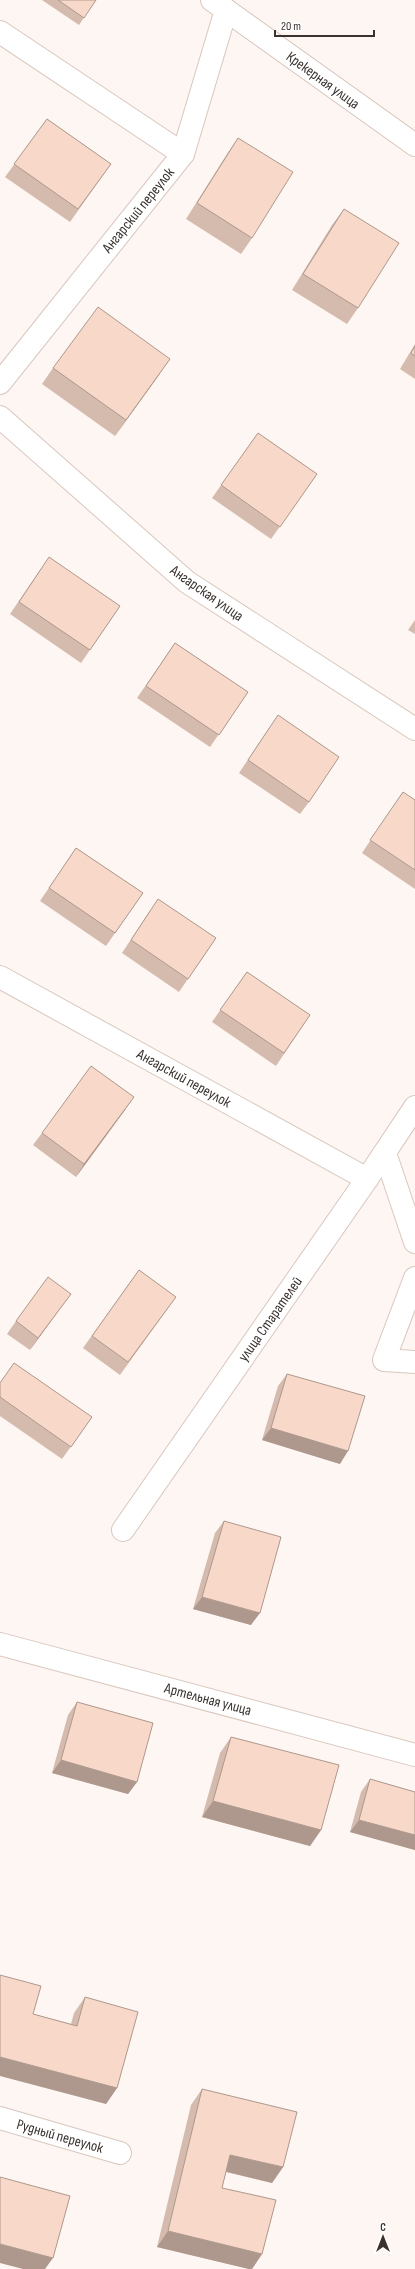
<svg xmlns="http://www.w3.org/2000/svg" width="415" height="2269" viewBox="0 0 415 2269" font-family="'Sofia Sans Condensed',sans-serif">
<rect width="100%" height="100%" fill="#fdf6f2"/>
<g fill="none" stroke-linecap="round" stroke-linejoin="round">
<g stroke="#d8c7be" stroke-width="24">
<g id="minor">
<path d="M212 0 415 145"/>
<path d="M0 32 183 154"/>
<path d="M0 383 183 154 226 10"/>
<path d="M0 417 187 582 415 729"/>
<path d="M0 977 367 1179"/>
<path d="M385 1153 415 1242"/>
<path d="M415 1278 384 1360 415 1362"/>
<path d="M123 1530 367 1179 415 1107"/>
<path d="M0 1644 415 1755"/>
<path d="M0 2118 120 2153"/>
</g>
</g>
<use href="#minor" stroke="#fff" stroke-width="22"/>
</g>
<g fill="#d5bbad">
<path d="M42 0H96L79 25Z"/>
<path d="M47 119 111 164 70 222 5 177Z"/>
<path d="M238 138 252 238 241 254 186 219 227 154Z"/>
<path d="M344 209 358 308 347 324 292 290 332 225Z"/>
<path d="M415 344V379L400 369Z"/>
<path d="M53 368 159 375 115 436 42 384Z"/>
<path d="M258 433 317 474 271 539 212 498Z"/>
<path d="M40 570 120 606 81 663 10 614Z"/>
<path d="M415 620V634L408 630Z"/>
<path d="M175 643 248 692 210 747 137 698Z"/>
<path d="M269 728 309 802 300 814 239 773Z"/>
<path d="M403 792 415 800V889L362 853Z"/>
<path d="M76 848 143 893 106 946 40 901Z"/>
<path d="M149 912 216 938 179 992 122 953Z"/>
<path d="M247 972 310 1015 276 1066 212 1022Z"/>
<path d="M125 1110 76 1177 33 1145 42 1133Z"/>
<path d="M139 1270 176 1297 120 1375 83 1348Z"/>
<path d="M71 1294 30 1350 7 1334 16 1321Z"/>
<path d="M287 1374 340 1464 262 1440 278 1386Z"/>
<path d="M0 1383 92 1417 62 1459 0 1416Z"/>
<path d="M224 1521 251 1625 193 1609 215 1533Z"/>
<path d="M77 1702 137 1782 128 1794 52 1773 68 1715Z"/>
<path d="M231 1737 321 1830 310 1846 202 1817 220 1753Z"/>
<path d="M370 1779 415 1792V1850L350 1832 361 1792Z"/>
<path d="M85 1997 117 2088 106 2104 33 2014 71 2024 74 2013Z"/>
<path d="M202 2089 283 2167 272 2183 226 2172 222 2188 262 2254 252 2269H249L157 2247 191 2105Z"/>
</g>
<g fill="#ae988d">
<path d="M170 359 159 375 115 436 126 420Z"/>
<path d="M134 1097 125 1110 76 1177 84 1164Z"/>
<path d="M71 1294 62 1306 30 1350 38 1338Z"/>
<path d="M271 1428 348 1451 340 1464 262 1440Z"/>
<path d="M202 1597 260 1613 251 1625 193 1609Z"/>
<path d="M61 1760 137 1782 128 1794 52 1773Z"/>
<path d="M213 1801 321 1830 310 1846 202 1817Z"/>
<path d="M359 1820 415 1835V1850L350 1832Z"/>
<path d="M0 2057 117 2088 106 2104 0 2076Z"/>
<path d="M230 2155 283 2167 272 2183 219 2170Z"/>
<path d="M168 2231 262 2254 252 2269H249L157 2247Z"/>
<path d="M0 2244 53 2258 45 2269H23L0 2263Z"/>
</g>
<g fill="#f8d9c9" stroke="#ae988d">
<path d="M58 0H96L84 18Z"/>
<path d="M47 119 111 164 78 209 14 164Z"/>
<path d="M238 138 293 172 252 238 197 203Z"/>
<path d="M344 209 399 243 358 308 303 274Z"/>
<path d="M98 307 170 359 126 420 53 368Z"/>
<path d="M415 346V356L411 353Z"/>
<path d="M258 433 317 474 280 527 221 485Z"/>
<path d="M49 557 120 606 90 650 19 602Z"/>
<path d="M175 643 248 692 219 735 146 686Z"/>
<path d="M278 715 339 757 309 802 248 760Z"/>
<path d="M403 792 415 800V870L370 840Z"/>
<path d="M76 848 143 893 115 933 49 888Z"/>
<path d="M158 899 216 938 188 979 131 940Z"/>
<path d="M247 972 310 1015 284 1053 220 1010Z"/>
<path d="M91 1066 134 1097 84 1164 42 1133Z"/>
<path d="M139 1270 176 1297 128 1362 92 1336Z"/>
<path d="M48 1277 71 1294 38 1338 16 1321Z"/>
<path d="M14 1363 92 1417 71 1447 0 1397V1383Z"/>
<path d="M287 1374 365 1396 348 1451 271 1428Z"/>
<path d="M224 1521 281 1537 260 1613 202 1597Z"/>
<path d="M77 1702 153 1723 137 1782 61 1760Z"/>
<path d="M231 1737 339 1765 321 1830 213 1801Z"/>
<path d="M370 1779 415 1792V1835L359 1820Z"/>
<path d="M0 1975 41 1986 33 2014 77 2026 85 1997 138 2012 117 2088 0 2057Z"/>
<path d="M202 2089 297 2112 283 2167 230 2155 222 2188 276 2200 262 2254 168 2231Z"/>
<path d="M0 2177 70 2196 53 2258 0 2244Z"/>
</g>
<g text-anchor="middle" stroke-width="4" stroke-linejoin="round" paint-order="stroke">
<g font-size="15" fill="#39322f" stroke="#fff">
<text transform="translate(323 80) rotate(36)" y="5">Крекерная улица</text>
<text transform="translate(138 210) rotate(-51)" y="5">Ангарский переулок</text>
<text transform="translate(207 593) rotate(35)" y="5">Ангарская улица</text>
<text transform="translate(184 1078) rotate(29)" y="5">Ангарский переулок</text>
<text transform="translate(270 1319) rotate(-55)" y="5">улица Старателей</text>
<text transform="translate(208 1699) rotate(15)" y="5">Артельная улица</text>
<text transform="translate(60 2136) rotate(16)" y="5">Рудный переулок</text>
</g>
</g>
<g transform="translate(383 2237)" stroke="#ffffff" stroke-width="3" paint-order="stroke">
<path d="M0-3L7 15L0 10L-7 15Z" fill="#39322f"/>
<text y="-6" font-size="11" font-weight="bold" text-anchor="middle" fill="#39322f">С</text>
</g>
<path d="M275 30v6h99v-6" fill="none" stroke="#39322f" stroke-width="2"/>
<text x="281" y="30" font-size="12" fill="#39322f" stroke="#ffffff" stroke-width="3" paint-order="stroke">20 m</text>
</svg>
